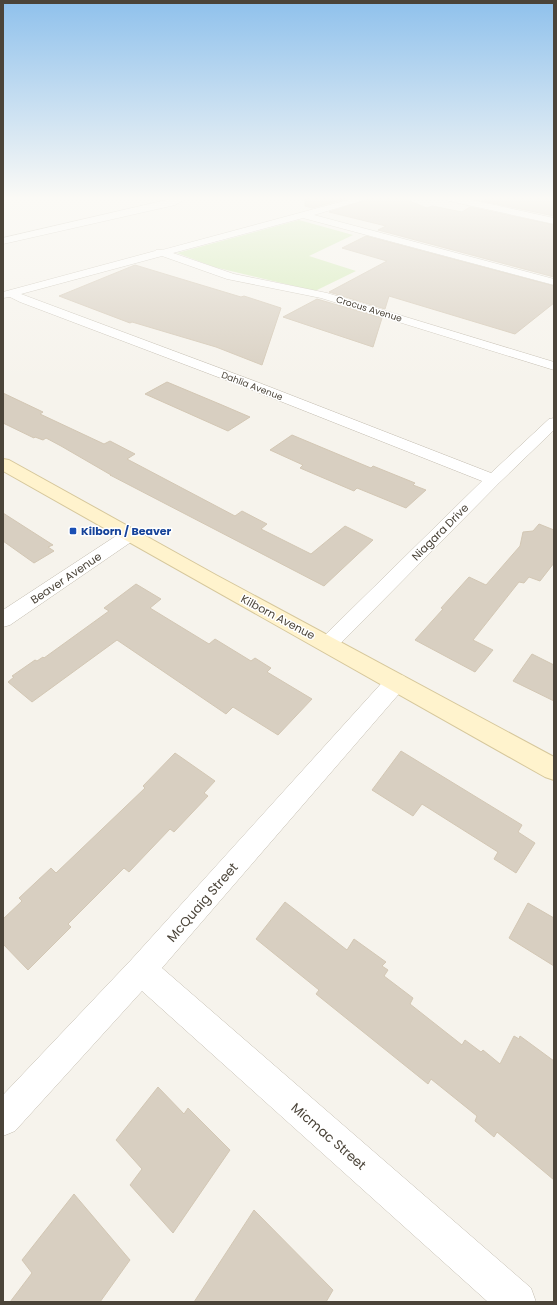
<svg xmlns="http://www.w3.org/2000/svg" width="557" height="1305" viewBox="0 0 557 1305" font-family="Poppins,sans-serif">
<rect width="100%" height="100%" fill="#f6f3ec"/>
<path fill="#d2eab5" d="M299 220 353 235 309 256 356 271 315 291 214 267 177 253Z"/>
<g fill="#d8cfc1" stroke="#d3c7b4">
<path d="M305 198H348L312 208 305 206Z"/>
<path d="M372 198H401L427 208 432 206 462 212 470 207 554 225V277L378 230 386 226 329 212Z"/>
<path d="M487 198H554V216L482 201Z"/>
<path d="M366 236 554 286V303L515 334 389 296 385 309 329 292 387 261 342 248Z"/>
<path d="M135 265 241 297 244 296 281 308 262 365 216 347 132 322 130 323 59 296Z"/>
<path d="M317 299 382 318 373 347 283 317Z"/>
<path d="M167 382 222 405 250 417 228 431 145 394Z"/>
<path d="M3 393 43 412 40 414 104 444 110 441 135 454 127 459 235 516 242 511 267 524 261 529 311 554 345 526 373 540 324 586 110 475H111L61 446 46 438 43 440 35 437 34 438 3 423Z"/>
<path d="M292 435 371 468 373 466 415 483 413 485 426 490 406 508 357 488 354 491 300 468 303 465 270 450Z"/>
<path d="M3 513 53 545 48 547 54 551 34 563 3 541Z"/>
<path d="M539 524 554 530V563L540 581 529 577 524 583 519 582 473 640 493 650 475 672 415 640 443 609 441 608 469 577 486 585 520 546 523 532 533 531Z"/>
<path d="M136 584 161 599 150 608 209 644 215 639 251 661 255 658 271 668 267 672 312 699 278 735 233 707 226 714 117 640 32 702 8 682 14 677 12 676 35 660 37 661 43 657 44 658 109 611 104 608Z"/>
<path d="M532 654 554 665V701L513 681Z"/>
<path d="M401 751 522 825 518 832 535 843 516 873 494 859 498 852 422 804 413 816 372 790Z"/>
<path d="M175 753 215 781 204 793 208 796 174 832 170 829 129 872 124 868 68 924 71 927 28 970 3 944V919L22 901 19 898 51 868 56 873 145 788 143 786Z"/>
<path d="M285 902 347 950 354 939 386 962 382 966 388 970 384 976 413 998 410 1004 462 1045 465 1040 481 1052 483 1050 500 1064 514 1036 519 1039 520 1036 554 1061V1180L497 1132 494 1137 475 1121 477 1116 431 1079 428 1084 316 994 319 990 256 939Z"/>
<path d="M528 903 554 918V966L509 938Z"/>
<path d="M158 1087 184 1114 188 1108 230 1150 173 1233 130 1185 142 1169 116 1140Z"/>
<path d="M74 1194 130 1260 100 1302H10L32 1273 22 1260Z"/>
<path d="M254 1210 333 1290 326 1302H194Z"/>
</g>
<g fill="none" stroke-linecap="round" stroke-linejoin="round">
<g stroke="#c2bbae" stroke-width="1">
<g id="street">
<path d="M175 198H187L175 205 3 244V238Z"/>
<path d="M355 198H371L314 215 554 279V285L303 218 173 253 234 274 327 293 554 362V370L321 298 227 279 162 256 21 294 257 382 491 473 549 419 554 418V430L499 483 335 649 328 652 321 649 318 644 321 639 482 481 247 388 20 302 10 297 3 298V292L155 251 156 250H162Z"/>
<path d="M445 198H463L554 218V224L449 201Z"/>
<path d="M128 530 134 532 137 536 134 540 10 625 3 627V610L122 532Z"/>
<path d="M396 674 404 676 407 682 404 688 162 968 531 1288 536 1302H488L142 991 15 1131 3 1136V1095L131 960 388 676Z"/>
</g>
</g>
<g stroke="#d6c79b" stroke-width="2">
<path id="secondary" d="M3 459 9 460 216 575 554 757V780L545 777 3 471Z"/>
</g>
<use href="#street" fill="#fff" fill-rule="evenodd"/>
<use href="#secondary" fill="#fff3cd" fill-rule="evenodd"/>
</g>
<linearGradient id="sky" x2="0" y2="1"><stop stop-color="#8fc1ec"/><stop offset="0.52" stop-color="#fbfaf6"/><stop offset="1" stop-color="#fbfaf6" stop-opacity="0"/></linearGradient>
<rect width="557" height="381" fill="url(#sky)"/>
<rect fill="#1a4fb4" stroke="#fff" stroke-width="1.5" x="69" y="527" width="8" height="8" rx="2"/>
<g text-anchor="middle" stroke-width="3" stroke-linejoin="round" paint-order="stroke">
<g font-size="9" fill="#4b4439" stroke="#fff">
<text transform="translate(369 309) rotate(17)" y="3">Crocus Avenue</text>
<text transform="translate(252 386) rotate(21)" y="3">Dahlia Avenue</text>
</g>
<g font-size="11" font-weight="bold" fill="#164399" stroke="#fff" text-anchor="start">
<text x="81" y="535">Kilborn / Beaver</text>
</g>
<g font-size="11" fill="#4b4439" stroke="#fff">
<text transform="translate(440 532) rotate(-45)" y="4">Niagara Drive</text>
<text transform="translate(66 578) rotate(-34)" y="4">Beaver Avenue</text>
<text transform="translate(278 617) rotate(28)" y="4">Kilborn Avenue</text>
</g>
<g font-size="13" fill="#4b4439" stroke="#fff">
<text transform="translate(202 902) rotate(-49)" y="5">McQuaig Street</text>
<text transform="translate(329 1136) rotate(41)" y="5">Micmac Street</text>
</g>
</g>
<rect width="557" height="1305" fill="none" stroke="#4b4439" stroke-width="8"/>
</svg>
